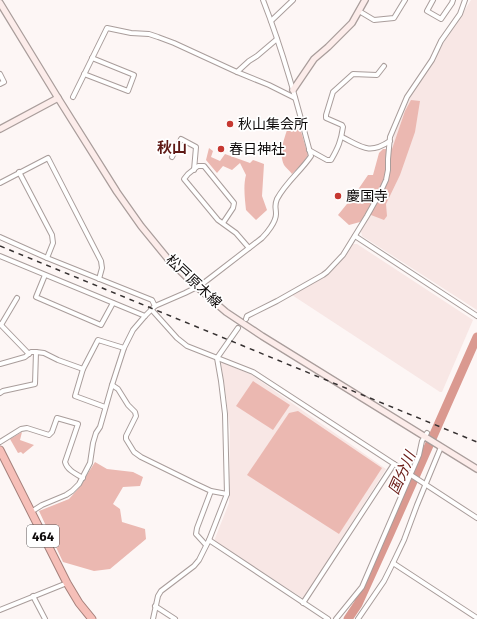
<svg xmlns="http://www.w3.org/2000/svg" width="477" height="619" viewBox="0 0 477 619" font-family="'Fira Sans','Noto Sans JP',sans-serif">
<rect width="100%" height="100%" fill="#fdf6f5"/>
<g fill="#f8e7e5">
<path d="M471 0H477V310L362 236 361 231 371 214 392 152 394 134 396 126 412 94 434 61 444 42 453 29Z"/>
<path d="M353 244H357L473 320 442 392H440L292 295 334 268 344 257Z"/>
<path d="M221 362 252 375 386 469 304 599 214 541 229 503 230 430 226 396Z"/>
</g>
<g fill="#ebb8b1">
<path d="M411 100 420 101 415 132 400 175 386 204 387 216 384 220 371 215H366L360 222 349 225 338 215 355 194 368 175H373L379 153 383 149H392L405 111Z"/>
<path d="M289 124 300 128 308 155 302 164 292 174C290 171 286 168 284 165 278 152 285 137 289 124Z"/>
<path d="M209 148 213 151 211 157 220 161 225 154 250 163 253 160 264 164 262 196 267 210 256 220 246 210C245 199 243 186 246 175L240 163 232 170 223 166 217 173 206 160Z"/>
<path d="M253 381 290 405 273 430 236 406Z"/>
<path d="M298 411 382 468 339 534 247 475 289 413Z"/>
<path d="M22 432 20 440 34 445 23 454 21 452 18 453 10 439Z"/>
<path d="M95 462 107 469 133 472 143 477 140 486 123 487 113 504 120 509 122 522 145 529 146 539 110 569 94 571 63 562 39 511 69 499 78 489Z"/>
</g>
<g fill="none" stroke-linecap="round" stroke-linejoin="round">
<path stroke="#da9990" stroke-width="9" d="M348 619 358 604 388 538 477 337"/>
<g stroke="#a99d9b" stroke-width="6">
<g id="street">
<path d="M433 0 427 11 441 19 452 3 453 0"/>
<path d="M359 11 374 20 394 18 405 0"/>
<path d="M271 21 293 0"/>
<path d="M237 72 249 61 257 56 277 39"/>
<path d="M0 74 4 82 0 84"/>
<path d="M84 74 128 91 134 75 92 58"/>
<path d="M73 97 107 28 131 33 149 34 158 37 174 43 237 72 269 85 295 98"/>
<path d="M342 137C362 147 369 155 390 141"/>
<path d="M309 150 327 160H331C338 148 341 141 343 127L342 125 326 118V115L333 92 353 74 377 75 384 66"/>
<path d="M172 157 181 139 196 147 194 170"/>
<path d="M19 172 52 235 53 243 47 258"/>
<path d="M0 183 48 158 101 261 102 268 99 279"/>
<path d="M223 223 233 208 234 203 204 166H198L188 174 184 179 218 220 236 233 249 248"/>
<path d="M355 236 477 316"/>
<path d="M0 237 47 258 152 300 155 306"/>
<path d="M0 256 145 316"/>
<path d="M45 275 36 297 101 325 113 303"/>
<path d="M151 309 177 338 187 346 253 372 477 518"/>
<path d="M246 319 247 316 277 301 323 275 327 272 343 255 367 216 381 191 386 180 388 170V159L390 137 407 97 432 60 441 41 460 14 465 0"/>
<path d="M0 324 29 354"/>
<path d="M1 325 17 298"/>
<path d="M0 364 25 357 31 352H36L44 353 58 360 83 369 98 340 124 348"/>
<path d="M83 369 75 396 105 407"/>
<path d="M112 385 118 389 128 405 135 412 136 416 126 436V439L134 452 141 457 196 484 211 491 227 494"/>
<path d="M0 393 3 391 35 384 36 352"/>
<path d="M0 442 21 429 27 428 49 435 52 432 57 418 78 424 65 462C67 470 76 474 83 478"/>
<path d="M31 512 42 505 66 495 72 491 79 484 90 463 93 443 96 433 100 427 112 385 124 348 133 330 145 316 155 306 185 293 201 285 262 238C267 233 276 222 276 214 276 207 274 206 277 199 286 182 301 171 311 156 297 103 283 51 263 0"/>
<path d="M209 540 227 494 225 414 221 381 217 358 238 328"/>
<path d="M206 545 196 534 197 528 211 491"/>
<path d="M393 563 477 618"/>
<path d="M33 596 45 619"/>
<path d="M303 603 394 464"/>
<path d="M155 606 175 619"/>
<path d="M0 610 67 583"/>
<path d="M153 619 158 596 161 591 194 566 199 560 209 540 328 619"/>
<path d="M336 619 362 587 419 455 422 441 427 433"/>
<path d="M358 619 384 581 393 563 404 540 417 505 441 447"/>
</g>
</g>
<g stroke="#a99d9b" stroke-width="8">
<g id="secondary">
<path d="M0 3 58 98 117 192 141 226 168 259 197 287 226 312 262 336 477 469"/>
<path d="M293 90 314 59 328 47 352 23 365 0"/>
<path d="M0 129 58 98"/>
</g>
</g>
<g stroke="#a5807b" stroke-width="9">
<path id="highway" d="M0 450 67 583 79 603 92 619"/>
</g>
<use href="#street" stroke="#fff" stroke-width="4"/>
<use href="#secondary" stroke="#fcecea" stroke-width="5.5"/>
<use href="#highway" stroke="#f6bfb8" stroke-width="7"/>
<path stroke="#363131" stroke-width="1.5" stroke-dasharray="5 5" stroke-linecap="butt" d="M0 246 477 442"/>
</g>
<g fill="#c63831" stroke="#fff" stroke-width="1.5">
<circle cx="230" cy="124" r="4"/>
<circle cx="221" cy="149" r="4"/>
<circle cx="338" cy="196" r="4"/>
</g>
<g text-anchor="middle" stroke-width="3.5" stroke-linejoin="round" paint-order="stroke">
<rect fill="#fff" stroke="#565454" stroke-width="1" x="27" y="525" width="32" height="22" rx="3"/>
<g font-size="13" font-weight="bold" fill="#0e0a0a">
<text x="43" y="541">464</text>
</g>
<g font-size="14" fill="#0e0a0a" stroke="#fff" text-anchor="start">
<text x="238" y="129">秋山集会所</text>
<text x="229" y="154">春日神社</text>
<text x="346" y="201">慶国寺</text>
</g>
<g font-size="14" fill="#0e0a0a" stroke="#fff">
<text transform="translate(194 281) rotate(43)" y="5">松戸原木線</text>
</g>
<g font-size="15" font-weight="bold" fill="#5e1915" stroke="#fff">
<text x="172" y="153">秋山</text>
</g>
<g font-size="15" font-style="italic" fill="#6d201b" stroke="#fff">
<text transform="translate(402 473) rotate(-66)" y="5">国分川</text>
</g>
</g>
</svg>
